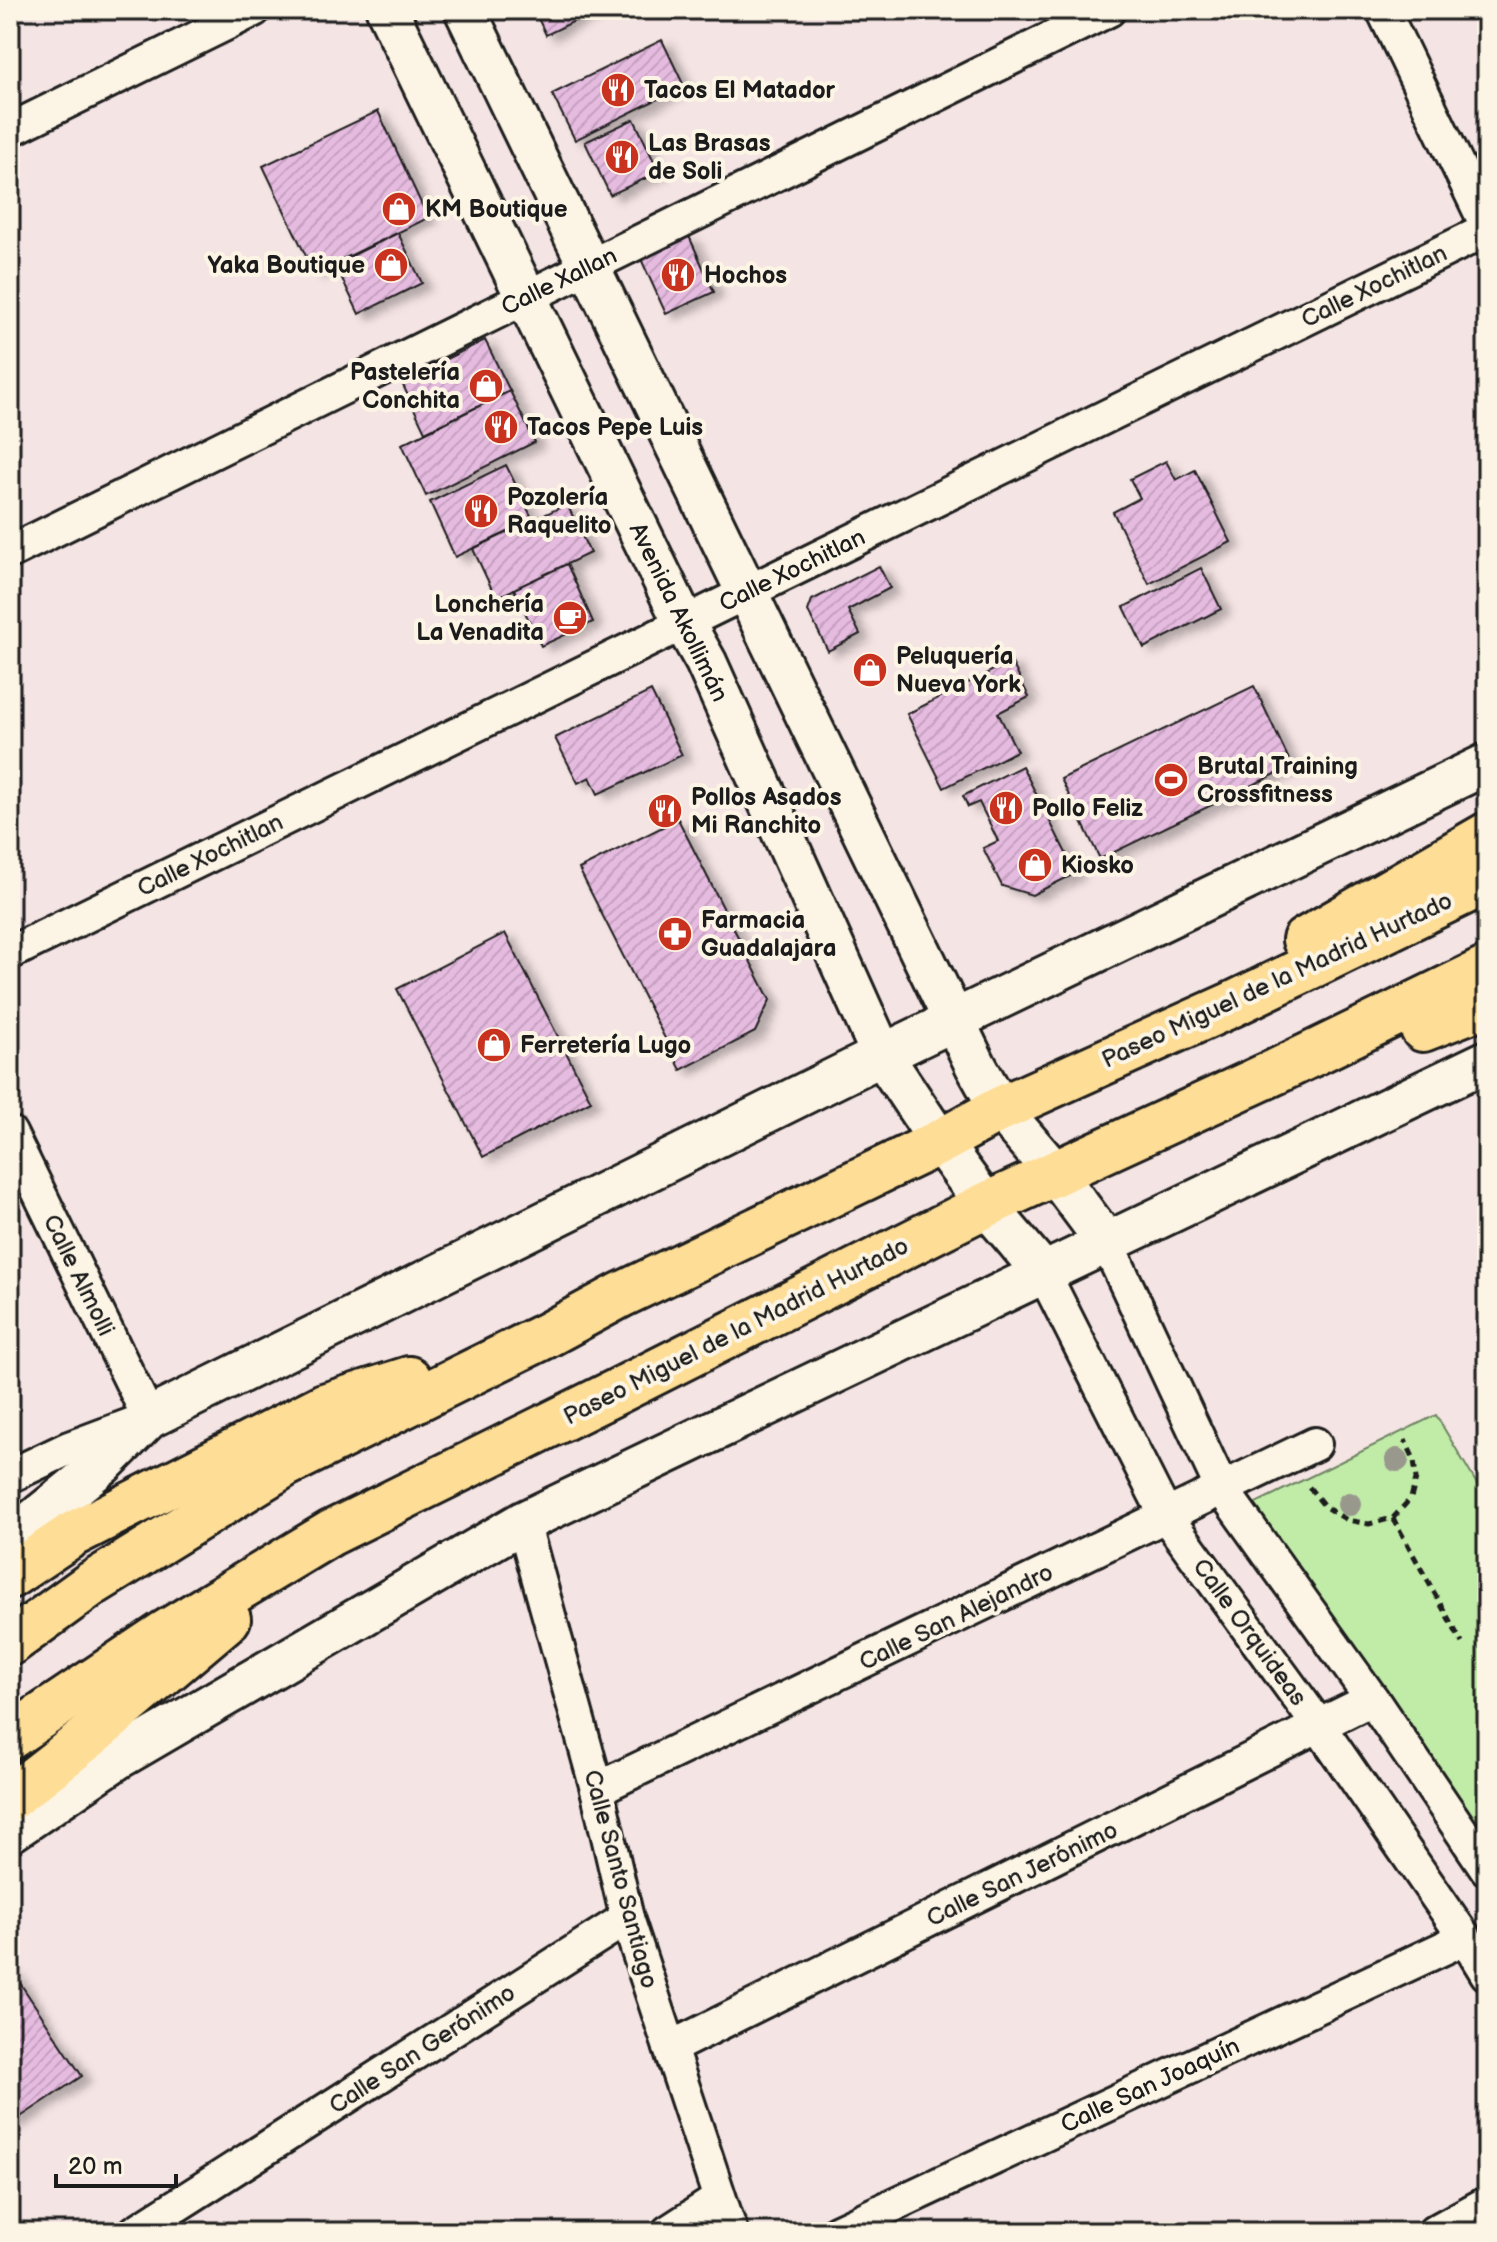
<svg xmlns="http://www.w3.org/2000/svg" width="1497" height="2242" viewBox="0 0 1497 2242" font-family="'Balsamiq Sans',sans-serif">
<defs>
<pattern id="building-hatch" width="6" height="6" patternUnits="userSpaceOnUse" patternTransform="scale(2)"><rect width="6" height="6" fill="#e6bbe0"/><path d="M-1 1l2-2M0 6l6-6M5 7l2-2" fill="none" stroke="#c5a0c0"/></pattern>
<filter id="shadow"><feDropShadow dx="9" dy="5" stdDeviation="4" flood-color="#0004"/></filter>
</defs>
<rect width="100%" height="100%" fill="#f5e4e4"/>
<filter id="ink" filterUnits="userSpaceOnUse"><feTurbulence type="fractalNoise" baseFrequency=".0125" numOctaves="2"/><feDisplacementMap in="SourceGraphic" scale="16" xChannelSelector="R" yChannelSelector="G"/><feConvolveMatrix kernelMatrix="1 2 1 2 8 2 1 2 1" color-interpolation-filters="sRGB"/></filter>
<g filter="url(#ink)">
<path fill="#c1eca8" stroke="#6e8462" stroke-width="2" d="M1436 1415 1487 1501V1838L1252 1505Z"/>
<g fill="url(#building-hatch)" stroke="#1c1c1c" stroke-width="2" filter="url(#shadow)">
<path d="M534 10H597L546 35Z"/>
<path d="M662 40 684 86 575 140 552 94Z"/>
<path d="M378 111 428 218 314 273 263 166Z"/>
<path d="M634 119 659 172 610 195 585 142Z"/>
<path d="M398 233 422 283 359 314 335 264Z"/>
<path d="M689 236 714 292 666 314 641 259Z"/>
<path d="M485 340 510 391 425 432 401 381Z"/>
<path d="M510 391 535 442 426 496 402 444Z"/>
<path d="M1166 461 1176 480 1195 470 1231 542 1149 584 1113 512 1140 498 1130 479Z"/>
<path d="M506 465 533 520 455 557 430 502Z"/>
<path d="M567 504 590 553 496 598 473 549Z"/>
<path d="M567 564 593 622 541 646 514 589Z"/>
<path d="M879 566 890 588 848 610 860 634 828 651 808 611 812 600Z"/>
<path d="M1201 568 1221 609 1144 648 1124 607Z"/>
<path d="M1011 661 1029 697 998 713 1017 751 944 788 907 714Z"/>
<path d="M1254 686 1292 766 1100 859 1061 779Z"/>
<path d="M651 691 682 755 598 794 590 777 578 783 555 738Z"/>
<path d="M1022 766 1076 873 1032 895 1002 886 983 848 998 841 979 802 968 807 963 796Z"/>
<path d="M678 819 770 1000 755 1032 681 1070 579 869Z"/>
<path d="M505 933 591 1101 483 1157 397 989Z"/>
<path d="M10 1968 82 2076 10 2124Z"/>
</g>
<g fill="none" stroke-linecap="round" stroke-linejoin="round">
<g stroke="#1c1c1c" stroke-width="38">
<g id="minor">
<path d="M1383 10 1487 226"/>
<path d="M10 130 254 10"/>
<path d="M10 552 1109 10"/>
<path d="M10 953 1487 230"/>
<path d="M10 1133 149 1418 69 1448 10 1476"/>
<path d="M1107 1243 1222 1489 1372 1699 1487 1869"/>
<path d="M1043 1272 1166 1516 1319 1726 1465 1938 1487 1974"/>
<path d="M523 1522 597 1789 627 1918 731 2232"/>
<path d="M597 1789 1315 1444"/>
<path d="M670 2048 1372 1699"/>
<path d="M135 2232 627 1918"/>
<path d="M668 2232 719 2199"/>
<path d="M836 2232 1465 1938"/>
<path d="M1434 2232 1487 2203"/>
</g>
</g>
<g stroke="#1c1c1c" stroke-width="46">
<g id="tertiary">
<path d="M387 10 684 623 706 662 882 1055 940 1142 986 1205 1043 1272"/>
<path d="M465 10 976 1066 1000 1109 1054 1172 1107 1243"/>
<path d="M10 1539 103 1464 149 1418 882 1055 1487 764"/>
<path d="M10 1832 117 1759 523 1522 1487 1061"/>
</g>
</g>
<g stroke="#1c1c1c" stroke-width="50">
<g id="trunk">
<path d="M1305 940 1487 835"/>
<path d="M1423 1029 1487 1004"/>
<path d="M10 1576 73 1534 324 1406 409 1379"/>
<path d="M10 1643 90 1585 286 1464 545 1336 621 1295 940 1142 1000 1109 1231 1005 1487 881"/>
<path d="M10 1737 165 1633 331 1533 618 1391 986 1205 1275 1072 1487 969"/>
<path d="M10 1798 92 1734 228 1619"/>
</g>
</g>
<g stroke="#1c1c1c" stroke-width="5" stroke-dasharray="8 6" stroke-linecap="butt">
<path d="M1309 1487 1325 1507 1347 1520 1369 1524 1393 1518 1411 1498 1416 1479 1414 1459 1405 1440"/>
<path d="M1393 1518 1462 1643"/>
</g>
<use href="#minor" stroke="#fcf5e5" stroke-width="32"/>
<use href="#tertiary" stroke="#fcf5e5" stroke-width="40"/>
<use href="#trunk" stroke="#fedd96" stroke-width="44"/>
</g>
<g fill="#99988d">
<circle cx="1397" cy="1460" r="12"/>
<circle cx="1349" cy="1504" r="12"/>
</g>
</g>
<defs>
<g id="restaurant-disc" transform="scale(1.8)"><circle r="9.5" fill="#c8321e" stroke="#fcf5e5"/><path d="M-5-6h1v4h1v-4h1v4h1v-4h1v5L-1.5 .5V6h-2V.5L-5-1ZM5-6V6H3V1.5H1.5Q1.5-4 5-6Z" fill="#fff"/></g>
<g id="shop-disc" transform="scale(1.8)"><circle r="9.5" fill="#c8321e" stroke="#fcf5e5"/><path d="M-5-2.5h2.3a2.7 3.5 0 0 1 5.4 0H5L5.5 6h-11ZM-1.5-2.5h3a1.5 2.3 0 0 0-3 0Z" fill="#fff"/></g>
<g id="cafe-disc" transform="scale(1.8)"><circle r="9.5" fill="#c8321e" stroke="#fcf5e5"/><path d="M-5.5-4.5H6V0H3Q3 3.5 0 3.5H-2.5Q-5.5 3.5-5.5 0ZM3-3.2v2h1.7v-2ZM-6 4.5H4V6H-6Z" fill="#fff"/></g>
<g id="stadium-disc" transform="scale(1.8)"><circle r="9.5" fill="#c8321e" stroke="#fcf5e5"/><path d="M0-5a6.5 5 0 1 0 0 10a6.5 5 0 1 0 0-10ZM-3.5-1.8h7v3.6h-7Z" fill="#fff"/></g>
<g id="pharmacy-disc" transform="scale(1.8)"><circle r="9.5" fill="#c8321e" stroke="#fcf5e5"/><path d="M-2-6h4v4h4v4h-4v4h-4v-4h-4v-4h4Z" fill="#fff"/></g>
</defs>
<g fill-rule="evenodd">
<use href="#restaurant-disc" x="618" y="90"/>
<use href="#restaurant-disc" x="622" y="157"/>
<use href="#shop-disc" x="399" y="209"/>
<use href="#shop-disc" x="391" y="265"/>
<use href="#restaurant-disc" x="678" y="275"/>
<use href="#shop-disc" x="486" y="386"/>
<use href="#restaurant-disc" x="501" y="427"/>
<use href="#restaurant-disc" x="481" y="511"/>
<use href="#cafe-disc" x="570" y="618"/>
<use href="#shop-disc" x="870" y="670"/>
<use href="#stadium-disc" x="1171" y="780"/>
<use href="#restaurant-disc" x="1006" y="808"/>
<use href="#restaurant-disc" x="665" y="811"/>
<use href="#shop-disc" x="1035" y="865"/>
<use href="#pharmacy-disc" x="675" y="934"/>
<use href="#shop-disc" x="494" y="1045"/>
</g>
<g text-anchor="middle" stroke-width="8" stroke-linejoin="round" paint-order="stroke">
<g font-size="24" font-weight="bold" fill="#1c1c1c" stroke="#fcf5e5" text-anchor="start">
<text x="644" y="98">Tacos El Matador</text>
<text x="648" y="151">Las Brasas<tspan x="648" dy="28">de Soli</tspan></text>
<text x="425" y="217">KM Boutique</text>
<text x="365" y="273" text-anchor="end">Yaka Boutique</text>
<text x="704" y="283">Hochos</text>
<text x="460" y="380" text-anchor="end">Pastelería<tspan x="460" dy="28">Conchita</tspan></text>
<text x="527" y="435">Tacos Pepe Luis</text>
<text x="507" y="505">Pozolería<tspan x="507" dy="28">Raquelito</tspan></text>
<text x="544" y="612" text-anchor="end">Lonchería<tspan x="544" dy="28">La Venadita</tspan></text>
<text x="896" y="664">Peluquería<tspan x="896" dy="28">Nueva York</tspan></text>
<text x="1197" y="774">Brutal Training<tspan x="1197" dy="28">Crossfitness</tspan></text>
<text x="691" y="805">Pollos Asados<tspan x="691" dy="28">Mi Ranchito</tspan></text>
<text x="1032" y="816">Pollo Feliz</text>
<text x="1061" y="873">Kiosko</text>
<text x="701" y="928">Farmacia<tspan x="701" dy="28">Guadalajara</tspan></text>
<text x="520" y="1053">Ferretería Lugo</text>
</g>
<g font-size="24" fill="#1c1c1c" stroke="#fcf5e5">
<text transform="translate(559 281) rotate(-26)" y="8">Calle Xallan</text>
<text transform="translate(1374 286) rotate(-26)" y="8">Calle Xochitlan</text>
<text transform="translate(792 570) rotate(-26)" y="8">Calle Xochitlan</text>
<text transform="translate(679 612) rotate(64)" y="8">Avenida Akollimán</text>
<text transform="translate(210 855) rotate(-26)" y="8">Calle Xochitlan</text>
<text transform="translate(1277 980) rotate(-25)" y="8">Paseo Miguel de la Madrid Hurtado</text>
<text transform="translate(79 1275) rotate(64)" y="8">Calle Almolli</text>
<text transform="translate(736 1331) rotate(-27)" y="8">Paseo Miguel de la Madrid Hurtado</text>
<text transform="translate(956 1617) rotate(-26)" y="8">Calle San Alejandro</text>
<text transform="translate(1250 1632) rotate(54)" y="8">Calle Orquideas</text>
<text transform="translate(1022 1874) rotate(-26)" y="8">Calle San Jerónimo</text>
<text transform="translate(621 1879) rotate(75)" y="8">Calle Santo Santiago</text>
<text transform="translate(422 2049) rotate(-33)" y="8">Calle San Gerónimo</text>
<text transform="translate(1150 2085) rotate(-25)" y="8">Calle San Joaquín</text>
</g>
</g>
<rect width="1497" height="2242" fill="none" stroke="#fcf5e5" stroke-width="40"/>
<rect x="20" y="20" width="1457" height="2202" fill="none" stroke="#1c1c1c" stroke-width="3" filter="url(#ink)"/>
<path d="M56 2174v12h120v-12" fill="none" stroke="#1c1c1c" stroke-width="4"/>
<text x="68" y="2174" font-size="24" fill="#1c1c1c" stroke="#fcf5e5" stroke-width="6" paint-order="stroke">20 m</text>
</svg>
